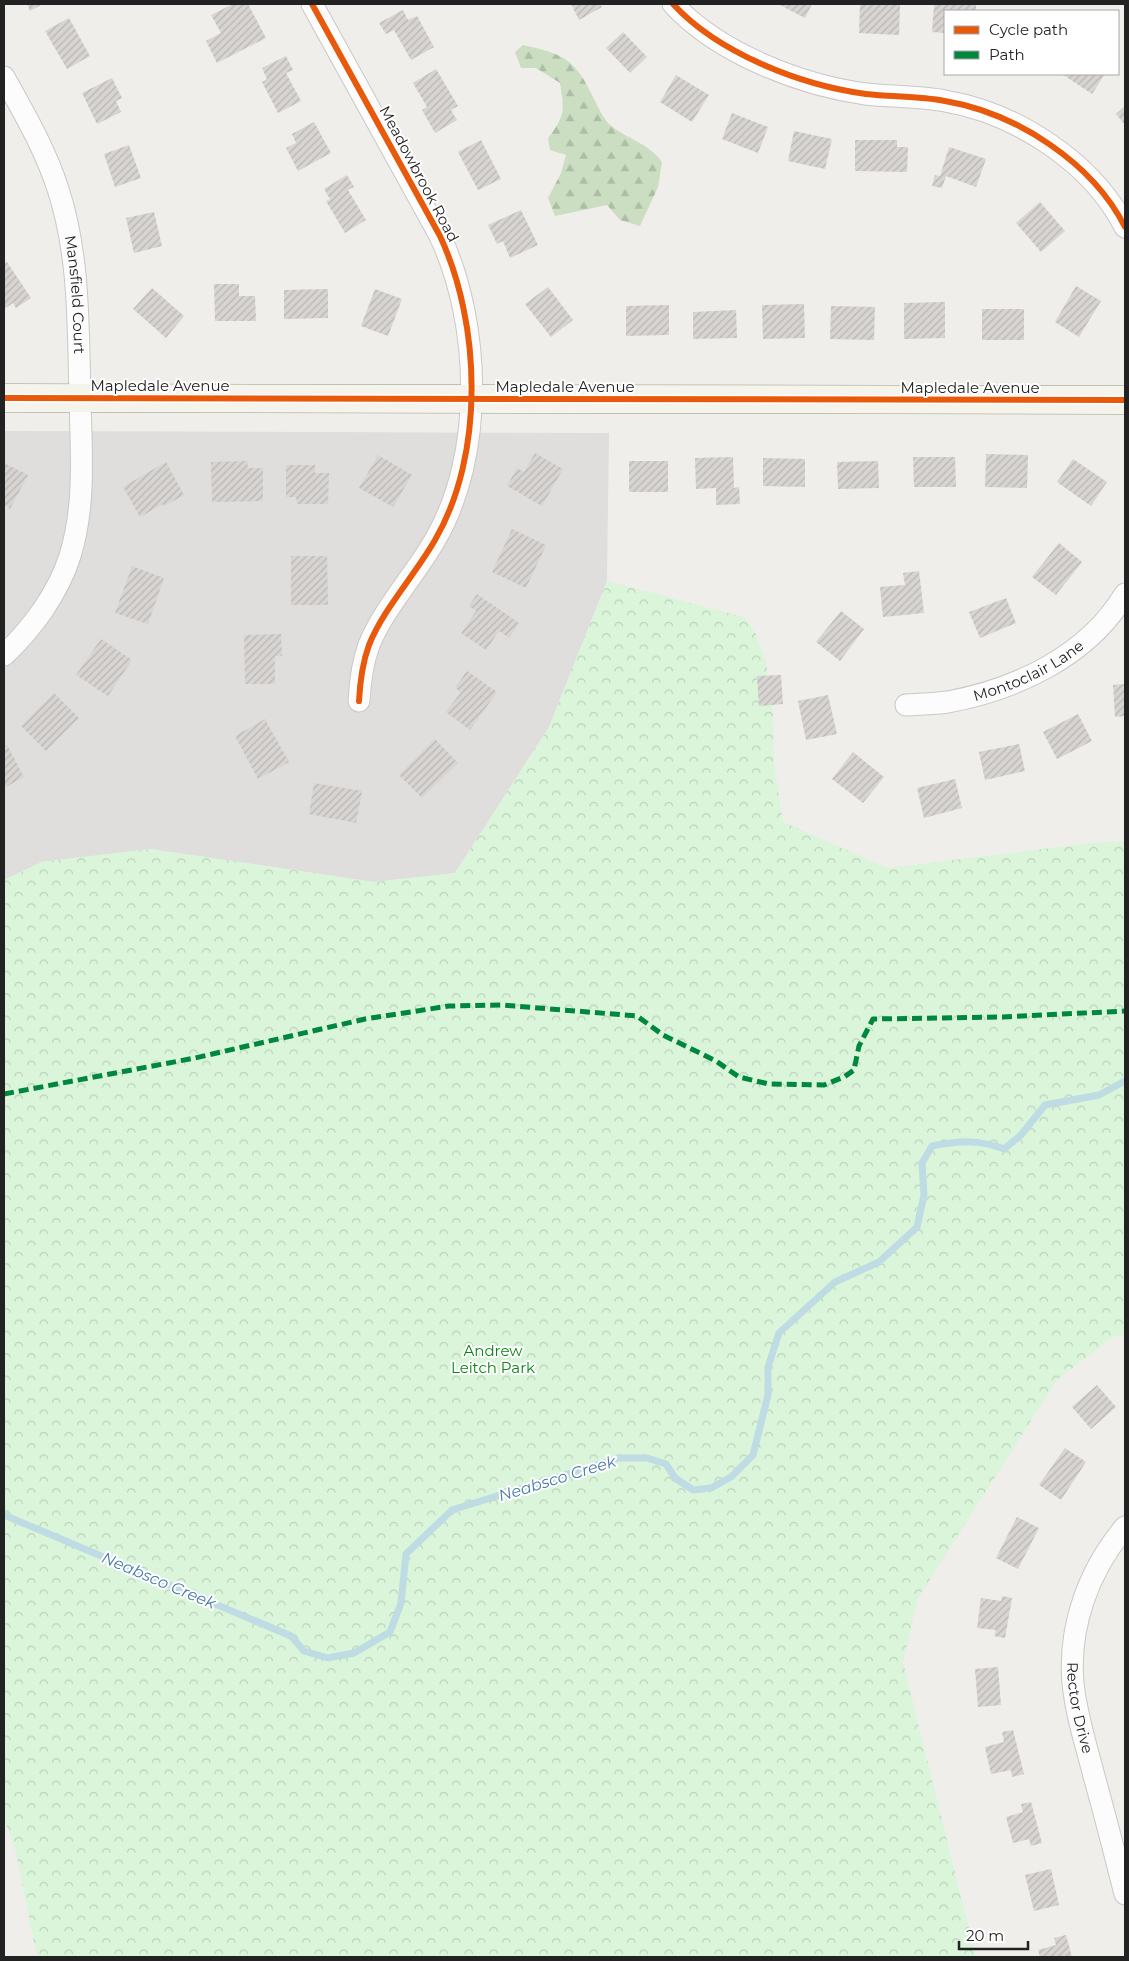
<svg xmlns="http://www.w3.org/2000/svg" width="1129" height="1961" viewBox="0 0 1129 1961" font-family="Montserrat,sans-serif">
<defs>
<pattern id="forest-firs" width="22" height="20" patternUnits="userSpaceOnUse" patternTransform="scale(1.25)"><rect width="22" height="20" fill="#cbdec1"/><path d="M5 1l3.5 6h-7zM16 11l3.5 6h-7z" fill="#aebea6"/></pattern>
<pattern id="park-crowns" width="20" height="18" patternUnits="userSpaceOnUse" patternTransform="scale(1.25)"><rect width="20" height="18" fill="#daf5da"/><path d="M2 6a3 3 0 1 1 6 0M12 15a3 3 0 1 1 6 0" fill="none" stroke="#bbd2bb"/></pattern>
<pattern id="building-hatch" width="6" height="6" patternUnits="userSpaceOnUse" patternTransform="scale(1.25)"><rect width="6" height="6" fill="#d7d4d2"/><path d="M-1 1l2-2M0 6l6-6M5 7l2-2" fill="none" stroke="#b8b6b4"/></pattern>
</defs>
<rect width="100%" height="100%" fill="#f0eeeb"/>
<path fill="#dfdedc" d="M4 431 609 433 607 581 549 727 455 873 374 882 150 849 42 862 4 880Z"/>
<path fill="url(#forest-firs)" d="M523 45C564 54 575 59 593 97 598 107 602 116 609 124 626 139 649 143 662 162L658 187 640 226 620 220 607 205 555 216 548 198 561 173 566 155 550 150 548 138C566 115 564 110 560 83L536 68H521L515 52Z"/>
<path fill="url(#park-crowns)" d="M607 581 744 617 756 634 766 662 773 710 774 764 783 822 888 868 1090 843 1125 841V1335L1113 1337 1057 1380 918 1598 903 1662 976 1957H37L15 1849 4 1819V880L42 862 150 849 374 882 455 873 549 727Z"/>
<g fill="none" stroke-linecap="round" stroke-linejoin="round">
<path stroke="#bfdbe3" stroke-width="7" d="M4 1515 291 1636 304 1651 328 1658 354 1653 390 1632 401 1603 406 1554 452 1510 619 1458H647L666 1464 675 1478 693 1490 711 1488 731 1477 753 1455 768 1395V1367L779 1333 835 1282 879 1262 917 1227 924 1195 922 1163 932 1146C959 1141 978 1139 1004 1149L1021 1135 1045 1105 1099 1095 1125 1081"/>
</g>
<g fill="url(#building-hatch)">
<path d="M27 4H43L30 11Z"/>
<path d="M233 4H248L266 38 217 63 206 41 221 33 211 15Z"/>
<path d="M571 4H600L602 7 579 20Z"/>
<path d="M778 4H812L805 18Z"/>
<path d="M860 4 900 5 899 35 859 33Z"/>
<path d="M934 4H976V11H945V33L932 32Z"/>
<path d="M403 10 408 20 417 16 434 47 411 60 394 30 386 34 379 23Z"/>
<path d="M69 18 90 56 67 69 45 31Z"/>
<path d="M623 32 647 57 630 73 606 48Z"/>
<path d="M286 56 293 70 286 73 301 101 278 113 262 82 267 79 262 68Z"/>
<path d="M436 69 458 106 451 110 457 120 435 133 422 110 427 107 413 83Z"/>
<path d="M1062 74H1105L1092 94Z"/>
<path d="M676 75 709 95 692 122 660 102Z"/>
<path d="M112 78 122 98 116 101 121 112 97 124 82 93Z"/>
<path d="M1125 106V125L1116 114Z"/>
<path d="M732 113 768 127 758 153 722 139Z"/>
<path d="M314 122 331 153 298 171 286 148 296 143 292 134Z"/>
<path d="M794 131 832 139 825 169 788 161Z"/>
<path d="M481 140 501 179 478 190 458 152Z"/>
<path d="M855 140H897V147H908L907 172 855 171Z"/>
<path d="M129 145 141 178 115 187 104 154Z"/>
<path d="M949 147 986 159 976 187 946 176 942 188 932 186 935 175 940 176Z"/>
<path d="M347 175 354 187 348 190 366 220 345 233 326 201 330 199 324 189Z"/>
<path d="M1040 202 1065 231 1041 252 1016 223Z"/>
<path d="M521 210 538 245 510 258 503 241 497 244 488 225Z"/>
<path d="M154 212 162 246 134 253 126 218Z"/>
<path d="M7 262 31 298 16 308 13 303 4 309V264Z"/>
<path d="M214 284H239V296H255L256 321H215Z"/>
<path d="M1076 286 1101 301 1079 337 1055 322Z"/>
<path d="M548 287 573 320 551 337 525 304Z"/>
<path d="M152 288 184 316 166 338 133 309Z"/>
<path d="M328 289V318L284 319V290Z"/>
<path d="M375 289 402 299 388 336 361 326Z"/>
<path d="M945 302V338L904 339V303Z"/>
<path d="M804 304 805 338 763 339 762 305Z"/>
<path d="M669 305V335L626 336V306Z"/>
<path d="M831 306 875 307 874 340 830 339Z"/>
<rect x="982" y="309" width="42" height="31"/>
<path d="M736 310 737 338 693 339V312Z"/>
<path d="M535 453 563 469 542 506 507 486 517 468 524 472Z"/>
<path d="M986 454 1028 455 1027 488 985 487Z"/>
<path d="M378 455 412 475 393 507 359 488Z"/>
<path d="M733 457 734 488 739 487 740 504 716 505V488L696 489 695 458Z"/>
<path d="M913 457H955L956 487H914Z"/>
<path d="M763 458 805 459V487L763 486Z"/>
<path d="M1073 459 1107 482 1091 506 1057 482Z"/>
<path d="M247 461 248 468H263V501L212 502 211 462Z"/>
<rect x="629" y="461" width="39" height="31"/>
<path d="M878 461 879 488 838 489 837 462Z"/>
<path d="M166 462 184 495 164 506 163 504 140 517 123 487Z"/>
<path d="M4 463 28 475 10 509 4 505Z"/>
<path d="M286 465H315V473H329L328 504H297L296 497H286Z"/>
<path d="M512 529 546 545 526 588 492 572Z"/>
<path d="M1059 543 1082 562 1056 595 1032 577Z"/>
<path d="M291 556H327L328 605H291Z"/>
<path d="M132 566 164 578 148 624 115 613Z"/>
<path d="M919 571 924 613 883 617 880 587 905 585 903 573Z"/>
<path d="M477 594 519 623 509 638 499 631 486 650 461 633 476 611 469 606Z"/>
<path d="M1006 598 1016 623 980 638 969 612Z"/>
<path d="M841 611 864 629 840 661 816 642Z"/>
<path d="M281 634 282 656H275V684H245L244 635Z"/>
<path d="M101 639 132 660 108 696 76 675Z"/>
<path d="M467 671 497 692 470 730 446 712 461 692 455 688Z"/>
<path d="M781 675 783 704 759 706 757 676Z"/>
<path d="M1125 684V716L1115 717 1113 685Z"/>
<path d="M54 693 79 718 46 751 21 726Z"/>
<path d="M828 695 837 734 806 740 798 701Z"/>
<path d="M1078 714 1092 741 1057 759 1043 732Z"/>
<path d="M265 719 289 762 258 779 235 736Z"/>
<path d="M435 739 458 763 422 798 399 775Z"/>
<path d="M1019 744 1025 771 985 780 979 752Z"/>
<path d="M7 745 24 777 4 788V746Z"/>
<path d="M853 752 884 777 863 803 832 779Z"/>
<path d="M955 779 962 808 924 818 917 788Z"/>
<path d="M314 783 362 791 356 823 309 814Z"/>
<path d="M1097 1385 1116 1407 1091 1429 1072 1407Z"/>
<path d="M1065 1448 1086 1462 1061 1500 1039 1485Z"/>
<path d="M1017 1517 1039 1528 1018 1569 996 1558Z"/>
<path d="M1002 1596 1012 1598 1005 1638 994 1636 996 1630 977 1628 981 1598 1001 1601Z"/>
<path d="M998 1667 1001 1705 978 1707 975 1669Z"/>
<path d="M1013 1730 1024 1774 1012 1777 1011 1770 991 1774 985 1747 1004 1742 1002 1732Z"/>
<path d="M1031 1802 1042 1843 1031 1846 1029 1839 1013 1843 1006 1817 1023 1812 1021 1804Z"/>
<path d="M1051 1869 1059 1905 1034 1911 1025 1875Z"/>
<path d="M1066 1935 1072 1957H1040L1038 1950 1056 1945 1054 1938Z"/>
</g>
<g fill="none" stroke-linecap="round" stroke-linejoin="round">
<g stroke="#c9c8c7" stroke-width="23">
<g id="street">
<path d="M312 4 440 236C481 324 485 454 435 540 415 575 384 608 369 645 362 664 360 682 359 701"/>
<path d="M673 4C718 53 800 85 866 94 892 97 919 96 945 101 1016 113 1092 162 1125 227"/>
<path id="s1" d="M4 77C24 113 45 149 58 189 80 256 78 328 80 398 81 451 86 504 70 556 58 593 33 628 4 655"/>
<path id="s2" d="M906 705C920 704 934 704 948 702 1017 689 1088 656 1125 594"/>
<path id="s3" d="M1125 1527C1089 1570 1068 1626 1073 1683 1076 1714 1086 1745 1094 1776 1105 1815 1115 1855 1125 1894"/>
</g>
</g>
<g stroke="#999a82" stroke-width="29">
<path id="secondary" d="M4 398 1125 400"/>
</g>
<use href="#street" stroke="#fdfcfc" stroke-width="21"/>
<use href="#secondary" stroke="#f4f4ed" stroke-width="28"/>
<path stroke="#00873e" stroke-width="5" stroke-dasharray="10 5" stroke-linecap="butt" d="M4 1094 195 1058 365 1019 449 1006 502 1005 637 1016 663 1035 716 1061 739 1077 769 1084 824 1085 844 1077 854 1070 859 1046 873 1019 1003 1017 1125 1011"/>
<g stroke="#fff" stroke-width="9">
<g id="cycleway">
<path d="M312 4 440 236C481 324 485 454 435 540 415 575 384 608 369 645 362 664 360 682 359 701"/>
<path d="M673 4C718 53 800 85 866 94 892 97 919 96 945 101 1016 113 1092 162 1125 227"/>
<path d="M4 398 1125 400"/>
</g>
</g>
<use href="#cycleway" stroke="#e8590c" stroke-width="6"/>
</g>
<g text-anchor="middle" stroke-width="4" stroke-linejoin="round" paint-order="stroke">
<g font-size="15" fill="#222" stroke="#fff">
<text transform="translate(419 174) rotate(62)" y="5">Meadowbrook Road</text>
<text dy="5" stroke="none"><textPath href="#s1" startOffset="232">Mansfield Court</textPath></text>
<text x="160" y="391">Mapledale Avenue</text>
<text x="565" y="392">Mapledale Avenue</text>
<text x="970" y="393">Mapledale Avenue</text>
<text dy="5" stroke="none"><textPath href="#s2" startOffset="129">Montoclair Lane</textPath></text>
<text dy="5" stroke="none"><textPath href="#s3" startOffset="194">Rector Drive</textPath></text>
</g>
<g font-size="15" fill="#0c8416" stroke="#fff">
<text x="493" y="1356">Andrew<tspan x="493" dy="17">Leitch Park</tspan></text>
</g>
<g font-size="16" font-style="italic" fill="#4a7aab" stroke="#fff">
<text transform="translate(557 1478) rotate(-17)" y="6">Neabsco Creek</text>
<text transform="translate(159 1580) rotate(23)" y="6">Neabsco Creek</text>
</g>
</g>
<rect width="1129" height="1961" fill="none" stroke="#222222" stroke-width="10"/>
<rect x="944" y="10" width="175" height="65" fill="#ffffff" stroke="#a7a7a7"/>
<rect x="954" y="26" width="25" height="8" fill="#e8590c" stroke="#a7a7a7"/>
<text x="989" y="35" font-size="15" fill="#222222">Cycle path</text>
<rect x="954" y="51" width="25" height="8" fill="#00873e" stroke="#a7a7a7"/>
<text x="989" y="60" font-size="15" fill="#222222">Path</text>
<path d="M959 1941v8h69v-8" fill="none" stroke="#222222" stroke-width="2.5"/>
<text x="966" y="1941" font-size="15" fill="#222222" stroke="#ffffff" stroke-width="4" paint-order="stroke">20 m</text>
</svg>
